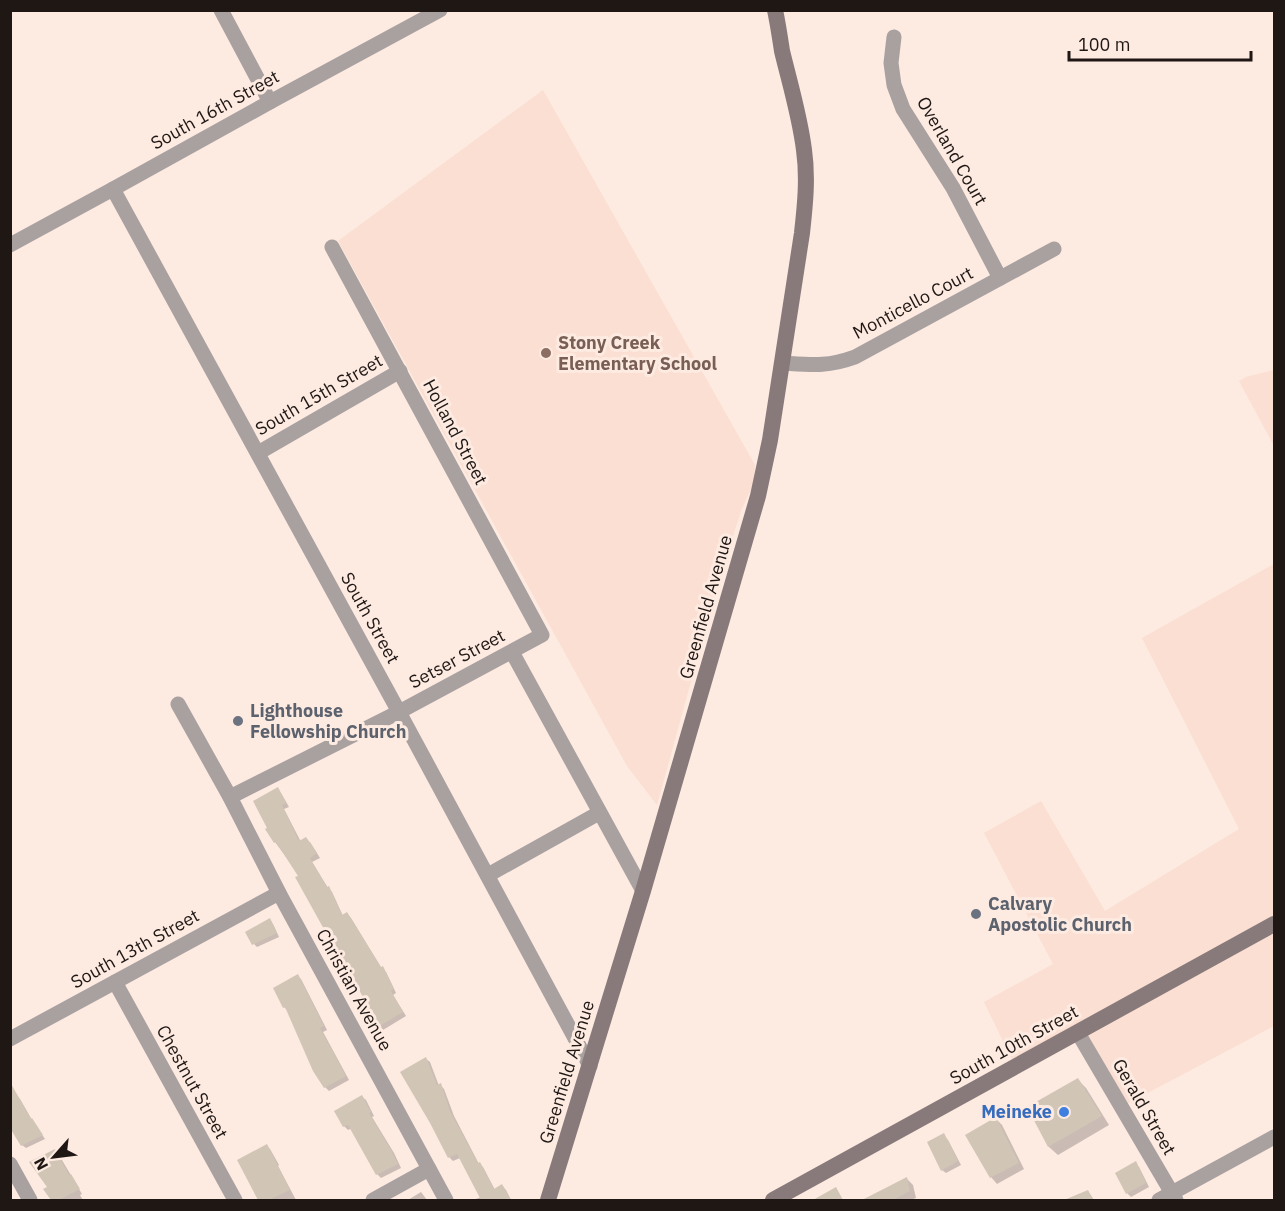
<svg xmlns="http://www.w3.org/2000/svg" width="1285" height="1211" viewBox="0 0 1285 1211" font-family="'IBM Plex Sans',sans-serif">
<rect width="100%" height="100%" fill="#fdeae1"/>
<g fill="#fadfd2">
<path d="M543 90 755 465 754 482 741 511 717 587 657 805 627 766 338 241Z"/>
<path d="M1274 370V446L1239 381 1246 377Z"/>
<path d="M1274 564V1026L1125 1105 1084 1035 1017 1070 984 1002 1053 964 984 833 1041 801 1105 911 1239 829 1142 638Z"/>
</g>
<g fill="#0003">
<path d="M277 789 281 793 289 807 284 809 301 842H310L320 858 312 862 328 888 332 892 343 916 347 914 351 918 382 969 386 972 396 993 393 995 406 1016 383 1030 380 1026 300 876 275 842Z"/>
<path d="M270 920 273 924 279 937 257 947 254 944Z"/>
<path d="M297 976 301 979 327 1030 323 1032 349 1080 329 1091 325 1087 288 1011 284 1007Z"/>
<path d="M426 1059 430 1062 439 1086 440 1085 444 1089 454 1116 479 1164 483 1167 495 1190 502 1186 506 1190 511 1200H473L481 1197 460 1158 453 1161 450 1158 431 1122Z"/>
<path d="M1078 1080 1086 1088 1109 1125 1058 1155 1049 1147 1029 1108Z"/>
<path d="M16 1095 20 1099 32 1120 45 1139 26 1148 22 1145Z"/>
<path d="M362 1097 366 1100 374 1116 372 1117 394 1153 401 1168 381 1178 377 1174 352 1128 348 1130 344 1126Z"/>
<path d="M996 1119 1002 1125 1024 1169 997 1184 991 1177 968 1136Z"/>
<path d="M944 1136 948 1140 961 1165 946 1173 942 1170Z"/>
<path d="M266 1146 270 1149 279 1165 278 1166 296 1200H261L239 1161Z"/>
<path d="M55 1151 59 1155 82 1194 80 1195 83 1200H52L45 1189 49 1187Z"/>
<path d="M1135 1163 1139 1167 1149 1187 1131 1197 1127 1193Z"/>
<path d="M907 1179 913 1185 916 1198 910 1200H866Z"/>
<path d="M1088 1191 1094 1200H1068Z"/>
<path d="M421 1192 427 1200H408Z"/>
</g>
<g fill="#d1c5b6">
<path d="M278 787 286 803 282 805 299 841 306 837 317 853 310 858 327 887 329 886 342 915 347 912 381 967 383 966 394 989 391 991 403 1012 378 1027 348 968 335 949 295 877 298 876 276 842 274 843 265 829 267 828 253 801Z"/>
<path d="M270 918 277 933 252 945 245 932Z"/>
<path d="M298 974 324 1026 320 1028 346 1076 324 1088 313 1071 285 1007 283 1008 273 988Z"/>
<path d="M426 1057 437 1085 441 1083 450 1111 478 1163 480 1162 494 1189 502 1184 511 1200H481L457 1154 448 1158 430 1123 400 1072Z"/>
<path d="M1078 1078 1102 1116 1048 1147 1027 1107Z"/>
<path d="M10 1082 31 1119 32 1118 43 1135 21 1146 10 1128Z"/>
<path d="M362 1095 371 1112 369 1113 390 1148 398 1164 376 1175 348 1125 343 1127 334 1111Z"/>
<path d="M996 1117 1019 1163 990 1178 965 1135Z"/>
<path d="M944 1133 958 1161 941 1171 927 1142Z"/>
<path d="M267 1144 290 1190 269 1200H258L237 1160Z"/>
<path d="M55 1149 69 1175 71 1174 80 1189 59 1200H51L43 1189 47 1187 29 1162Z"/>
<path d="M1136 1161 1146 1183 1126 1194 1115 1173Z"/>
<path d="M907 1177 910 1191 893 1200H862Z"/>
<path d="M836 1187 843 1200H813Z"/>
<path d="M1088 1190 1093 1200H1064Z"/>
</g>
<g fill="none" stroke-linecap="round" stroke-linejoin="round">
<g stroke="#a9a0a0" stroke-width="15">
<path d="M221 10 270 102"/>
<path d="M894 37 891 63 894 85 903 109 953 188 1000 278"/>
<path d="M113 189 399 712 590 1066"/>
<path d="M10 245 113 189 270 102 440 10"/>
<path d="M783 363C813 365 827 367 855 357L1054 249"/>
<path d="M258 453 400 371"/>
<path d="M512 652 643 891"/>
<path d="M178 704 230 797 279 893 446 1200"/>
<path d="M230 797 399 712 542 635 332 247"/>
<path d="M488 875 599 813"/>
<path d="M115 982 235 1200"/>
<path d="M1078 1033 1176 1200"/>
<path d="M10 1039 279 893"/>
<path d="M10 1164 30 1200"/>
<path d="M373 1200 429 1169"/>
<path d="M1159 1200 1274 1137"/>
</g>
<g stroke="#887a7a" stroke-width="16">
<path d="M548 1200 643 891 758 496 770 440 802 233C805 206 808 178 804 150 800 117 790 84 782 51 780 38 778 24 775 10"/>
<path d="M773 1200 1274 924"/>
</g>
</g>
<circle fill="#8d6e63" stroke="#fdeae1" stroke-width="2" cx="546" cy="353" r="6"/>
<g fill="#6b7280" stroke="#fdeae1" stroke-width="2">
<circle cx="238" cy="721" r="6"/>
<circle cx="976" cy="914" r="6"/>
</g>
<circle fill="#3f7fe0" stroke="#fdeae1" stroke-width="2" cx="1064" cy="1112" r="6"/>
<g text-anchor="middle" stroke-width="6" stroke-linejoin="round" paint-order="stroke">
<g font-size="18" fill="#1e1714" stroke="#fdeae1">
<text transform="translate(215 110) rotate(-29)" y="6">South 16th Street</text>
<text transform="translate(952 151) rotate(60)" y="6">Overland Court</text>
<text transform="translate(913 303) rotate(-28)" y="6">Monticello Court</text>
<text transform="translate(319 395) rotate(-30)" y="6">South 15th Street</text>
<text transform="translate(455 432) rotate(62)" y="6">Holland Street</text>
<text transform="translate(706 607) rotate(-74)" y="6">Greenfield Avenue</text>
<text transform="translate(370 618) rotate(61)" y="6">South Street</text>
<text transform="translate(457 659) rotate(-28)" y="6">Setser Street</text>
<text transform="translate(135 949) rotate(-29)" y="6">South 13th Street</text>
<text transform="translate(354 990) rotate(61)" y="6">Christian Avenue</text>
<text transform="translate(1014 1045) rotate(-29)" y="6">South 10th Street</text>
<text transform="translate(567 1072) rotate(-73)" y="6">Greenfield Avenue</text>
<text transform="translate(192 1082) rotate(61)" y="6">Chestnut Street</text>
<text transform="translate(1144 1107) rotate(60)" y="6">Gerald Street</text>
</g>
<g font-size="18" font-weight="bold" fill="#785e54" stroke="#fdeae1" text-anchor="start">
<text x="558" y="349">Stony Creek<tspan x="558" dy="21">Elementary School</tspan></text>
</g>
<g font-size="18" font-weight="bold" fill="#5b616d" stroke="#fdeae1" text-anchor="start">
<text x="250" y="717">Lighthouse<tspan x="250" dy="21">Fellowship Church</tspan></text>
<text x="988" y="910">Calvary<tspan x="988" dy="21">Apostolic Church</tspan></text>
</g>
<g font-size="18" font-weight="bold" fill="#366cbe" stroke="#fdeae1" text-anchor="end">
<text x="1052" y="1118">Meineke</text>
</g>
</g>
<rect width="1285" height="1211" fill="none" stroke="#1e1714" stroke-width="24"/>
<g transform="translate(54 1157) rotate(242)" stroke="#fdeae1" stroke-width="4.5" paint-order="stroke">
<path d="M0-4.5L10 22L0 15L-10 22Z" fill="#1e1714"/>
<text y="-9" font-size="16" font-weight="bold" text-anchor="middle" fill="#1e1714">N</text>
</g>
<path d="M1069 51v9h182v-9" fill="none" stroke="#1e1714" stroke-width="3"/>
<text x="1078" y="51" font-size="18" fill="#1e1714" stroke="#fdeae1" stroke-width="4.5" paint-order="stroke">100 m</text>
</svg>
